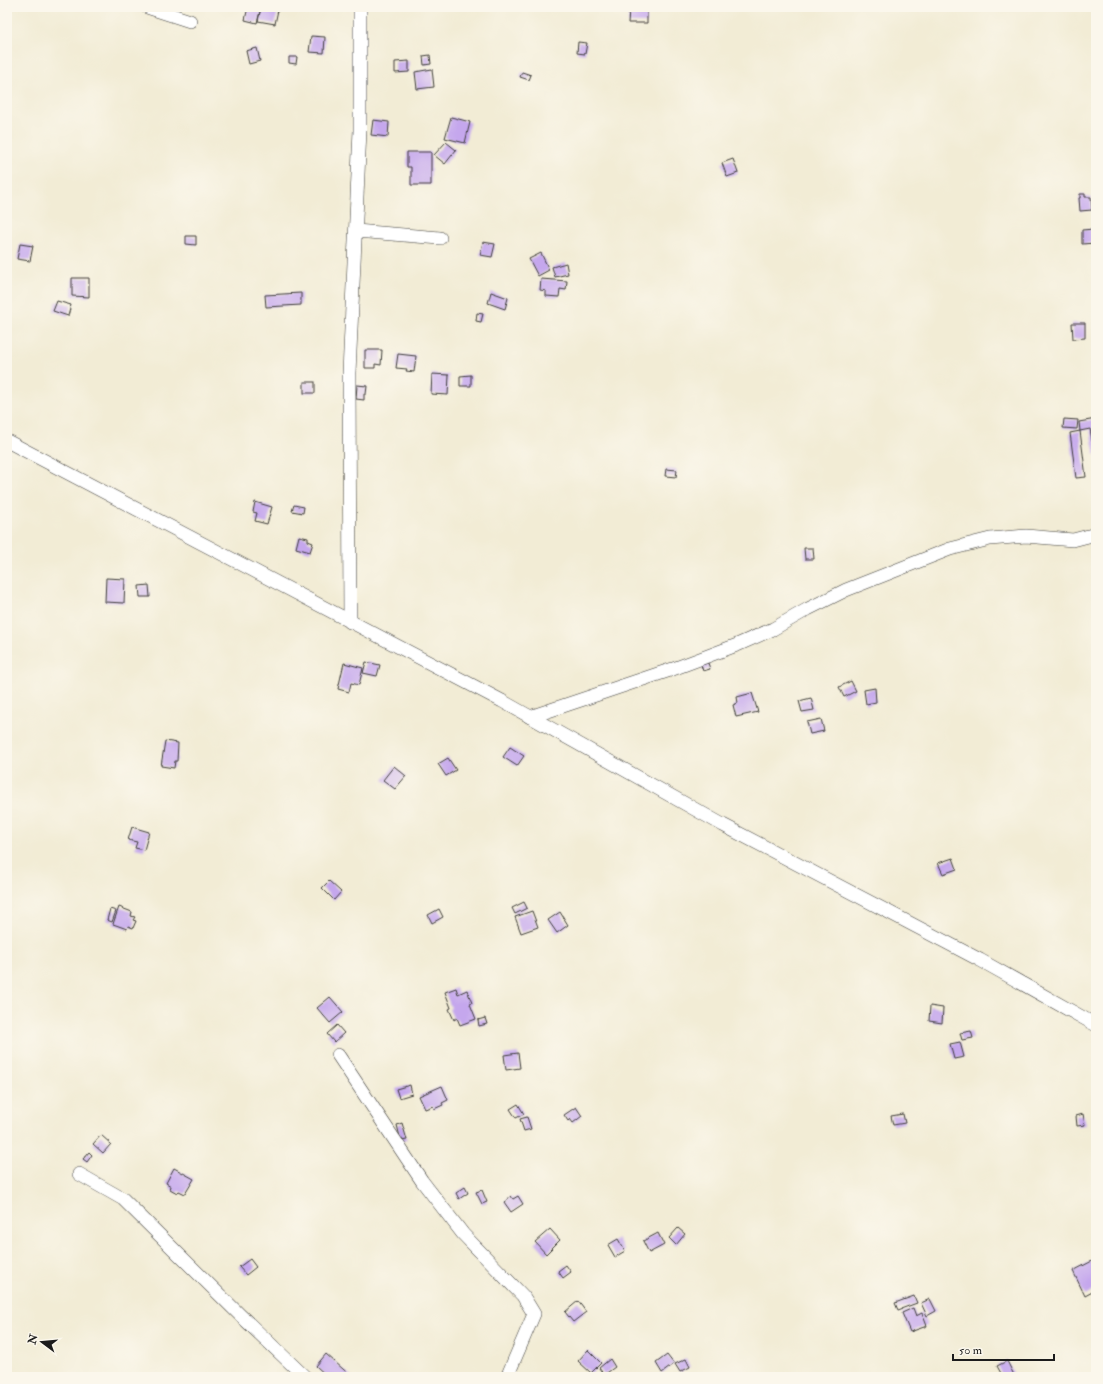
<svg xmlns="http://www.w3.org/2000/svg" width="1103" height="1384" viewBox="0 0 1103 1384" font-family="'IM FELL Double Pica',serif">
<rect width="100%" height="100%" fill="#fbf7ec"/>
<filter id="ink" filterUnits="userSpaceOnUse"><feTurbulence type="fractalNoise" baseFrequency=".025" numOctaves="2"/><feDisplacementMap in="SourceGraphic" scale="8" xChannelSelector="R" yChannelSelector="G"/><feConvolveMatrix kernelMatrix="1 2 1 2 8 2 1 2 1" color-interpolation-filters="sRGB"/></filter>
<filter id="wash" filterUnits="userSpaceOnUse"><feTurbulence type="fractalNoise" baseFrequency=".012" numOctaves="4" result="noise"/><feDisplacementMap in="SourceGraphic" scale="16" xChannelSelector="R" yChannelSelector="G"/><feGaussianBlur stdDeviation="0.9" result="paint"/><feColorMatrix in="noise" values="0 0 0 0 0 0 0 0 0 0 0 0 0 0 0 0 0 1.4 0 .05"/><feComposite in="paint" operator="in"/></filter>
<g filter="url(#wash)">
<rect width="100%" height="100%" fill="#f2ecd5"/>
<g id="blocks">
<g fill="#c5a7ed">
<path d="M248 7 261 8 257 23 245 20Z"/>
<path d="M261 7 278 10 275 24 258 21Z"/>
<path d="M639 7H647V23H628L629 9 639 10Z"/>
<path d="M311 36 325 37 324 53 309 52Z"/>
<path d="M578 42 587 43 585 54 577 53Z"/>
<path d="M257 48 260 61 249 64 246 51Z"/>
<path d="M430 55 431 64 424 65 423 56Z"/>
<path d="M289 57H297L296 64 289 63Z"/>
<path d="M409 61V72L395 73V62Z"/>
<path d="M432 69 434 87 417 89 415 72Z"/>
<path d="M522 72 531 75 529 80 520 77Z"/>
<path d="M451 117 470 122 465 143 445 138Z"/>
<path d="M373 120 389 122 388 137 371 135Z"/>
<path d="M446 142 456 150 445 164 434 155Z"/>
<path d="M407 152H431V185H411V167H407Z"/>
<path d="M733 159 738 173 727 177 722 163Z"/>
<path d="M1080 194H1085V197H1091L1092 210 1080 211 1079 198H1080Z"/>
<path d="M1094 229 1095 243 1082 244V230Z"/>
<path d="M186 236H196V245L186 244Z"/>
<path d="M483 242 495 244 492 257 480 255Z"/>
<path d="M20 244 33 246 30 261 17 259Z"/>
<path d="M541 253 549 270 538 276 529 259Z"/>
<path d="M566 263 568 274 555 277 552 267Z"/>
<path d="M72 278H89V297L72 296Z"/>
<path d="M541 279 567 281 566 290 560 289 559 297 546 296V291L540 290Z"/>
<path d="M491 292 508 298 505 309 488 303Z"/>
<path d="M301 293V305L266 307 265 295Z"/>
<path d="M57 301 71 305 68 316 53 311Z"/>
<path d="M477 313 483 314 481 322 476 321Z"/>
<path d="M1072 323H1085V338L1073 339Z"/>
<path d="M365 350H382L381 365 375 364V368H365Z"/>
<path d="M398 354 416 356 414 372 406 371 407 369 396 368Z"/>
<path d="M432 374 449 375 448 395 431 394Z"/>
<path d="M471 375V386H460V376Z"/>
<rect x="304" y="382" width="11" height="11"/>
<path d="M357 385 367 386 366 394H364V400L356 399Z"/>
<path d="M1064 419 1078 420 1077 429 1063 428Z"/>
<path d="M1096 419V455L1095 456 1090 429 1080 431 1079 422Z"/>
<path d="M1080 431 1086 477 1076 478 1070 433Z"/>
<path d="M666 469 677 470 676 477 665 476Z"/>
<path d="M255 502 272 507 267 524 255 521 257 513 253 512Z"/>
<path d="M294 505 304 507 303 513 292 511Z"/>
<path d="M299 536 308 538V541L313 543 310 552 296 548Z"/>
<path d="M804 548H813L814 559H805Z"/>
<path d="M106 578 125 579 124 603 105 602Z"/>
<path d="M149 585 150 597H140L139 586Z"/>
<path d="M366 662 380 665 377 676 363 673Z"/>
<path d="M344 663 363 668 359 685 351 683 349 692 338 689Z"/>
<path d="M708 663 710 669 703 671 701 665Z"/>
<path d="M851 681 856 691 844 697 839 687Z"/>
<path d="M875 688 876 702 866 704 864 690Z"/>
<path d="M752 693 758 712 736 717 733 705 738 703 737 697Z"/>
<path d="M811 698 814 710 802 712 799 701Z"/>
<path d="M821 719 824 731 810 734 807 722Z"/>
<path d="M165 741 178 743 177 761H175L174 768 161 766Z"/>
<path d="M510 747 524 756 517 766 503 757Z"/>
<path d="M448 758 456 770 446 776 438 764Z"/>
<path d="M394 766 406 776 395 789 383 780Z"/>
<path d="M132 827 149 832 144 850 135 848 137 842 128 840Z"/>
<path d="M953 858 957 869 943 874 938 863Z"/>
<path d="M329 881 341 892 334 900 322 888Z"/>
<path d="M524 902 527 908 515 914 512 908Z"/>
<path d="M119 907 132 912 131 916 135 917 133 920 136 921 133 928 128 926 127 929 113 924Z"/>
<path d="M110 909 116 911 112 922 107 920Z"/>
<path d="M439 909 443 917 432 923 428 915Z"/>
<path d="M532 911 538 927 521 933 515 917Z"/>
<path d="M560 912 568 925 557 933 548 920Z"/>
<path d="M456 988 458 994 467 990 472 1003 470 1004 476 1019 460 1025 457 1018 454 1020 449 1009 451 1008 445 992Z"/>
<path d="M330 997 343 1012 330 1023 317 1008Z"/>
<path d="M930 1006 943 1008 942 1023 929 1021Z"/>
<path d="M485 1018 487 1024 479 1026 478 1020Z"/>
<path d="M337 1025 344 1033 334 1042 327 1034Z"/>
<path d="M971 1031 973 1038 962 1040 960 1033Z"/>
<path d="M960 1042 964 1057 954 1059 950 1044Z"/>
<path d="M518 1053 520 1068 506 1070 504 1055Z"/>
<path d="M410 1085 412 1094 399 1098 396 1089Z"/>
<path d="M442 1086 448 1100 442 1103 443 1105 434 1109 433 1106 425 1109 419 1096Z"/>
<path d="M518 1104 524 1114 516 1118 510 1109Z"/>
<path d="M576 1107 582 1116 573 1123 570 1119 568 1121 564 1115Z"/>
<path d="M903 1114 905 1123 893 1125 891 1116Z"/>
<path d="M1083 1114 1085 1125 1077 1126 1076 1116Z"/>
<path d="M527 1117 531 1129 524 1131 520 1119Z"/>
<path d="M402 1123 407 1140 401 1141 397 1125Z"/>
<path d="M101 1135 111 1144 103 1153 93 1144Z"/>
<path d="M89 1152 92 1155 87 1162 83 1159Z"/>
<path d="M174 1168 194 1179 185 1194 179 1191 177 1193 170 1189 171 1186 166 1183Z"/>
<path d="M465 1187 468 1193 459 1199 456 1193Z"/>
<path d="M482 1190 487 1202 482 1204 476 1192Z"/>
<path d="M511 1196 513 1199 518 1196 523 1204 511 1212 504 1202Z"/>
<path d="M678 1228 685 1234 676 1245 669 1238Z"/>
<path d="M550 1229 560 1240 546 1254 535 1242Z"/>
<path d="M658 1233 664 1245 649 1253 643 1241Z"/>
<path d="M618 1239 625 1251 615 1257 608 1245Z"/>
<path d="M250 1259 256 1267 246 1275 239 1267Z"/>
<path d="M1094 1260 1096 1265V1290L1085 1296 1073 1271Z"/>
<path d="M566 1265 571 1272 563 1278 558 1271Z"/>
<path d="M914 1296 917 1303 898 1310 895 1303Z"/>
<path d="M930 1299 936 1311 927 1316 921 1303Z"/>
<path d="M578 1301 586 1312 573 1322 565 1312Z"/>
<path d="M913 1308 916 1316 922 1313 927 1326 910 1332 902 1313Z"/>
<path d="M588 1350 601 1363 591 1373 578 1361Z"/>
<path d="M326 1354 352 1377H328L316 1366Z"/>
<path d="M667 1355 674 1364 662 1373 656 1363Z"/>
<path d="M610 1359 615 1367 604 1375 599 1368Z"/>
<path d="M686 1359 690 1367 680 1372 675 1364Z"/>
<path d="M1007 1361 1015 1377H1003L997 1366Z"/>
</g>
</g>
</g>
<g filter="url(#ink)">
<use href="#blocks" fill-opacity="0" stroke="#3c3b38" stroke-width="1"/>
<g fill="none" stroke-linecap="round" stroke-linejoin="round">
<g stroke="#3c3b38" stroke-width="14">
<g id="minor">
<path d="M147 7 190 21"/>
<path d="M356 231 440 238"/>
<path d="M7 441 502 701 723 825 980 960 1096 1025"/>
<path d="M350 622 349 373 360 130V7"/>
<path d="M530 717 673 669 737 645 773 629 808 609 846 590 950 549 990 539 1026 536 1073 540 1096 534"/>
<path d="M338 1055 422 1181 463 1234 523 1296 534 1314 507 1377"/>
<path d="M79 1174 123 1199 240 1315 305 1377"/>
</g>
</g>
<use href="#minor" stroke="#fff" stroke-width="13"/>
</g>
</g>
<rect width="1103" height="1384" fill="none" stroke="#fbf7ec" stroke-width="24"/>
<g transform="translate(42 1342) rotate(286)" stroke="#fbf7ec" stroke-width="3" paint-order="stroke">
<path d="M0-3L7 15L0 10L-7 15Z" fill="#1c1c1c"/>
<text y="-6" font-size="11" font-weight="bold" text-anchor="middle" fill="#1c1c1c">N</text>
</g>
<path d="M953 1354v6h101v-6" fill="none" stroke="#1c1c1c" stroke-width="2"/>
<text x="959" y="1354" font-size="12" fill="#1c1c1c" stroke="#fbf7ec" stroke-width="3" paint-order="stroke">50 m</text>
</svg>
